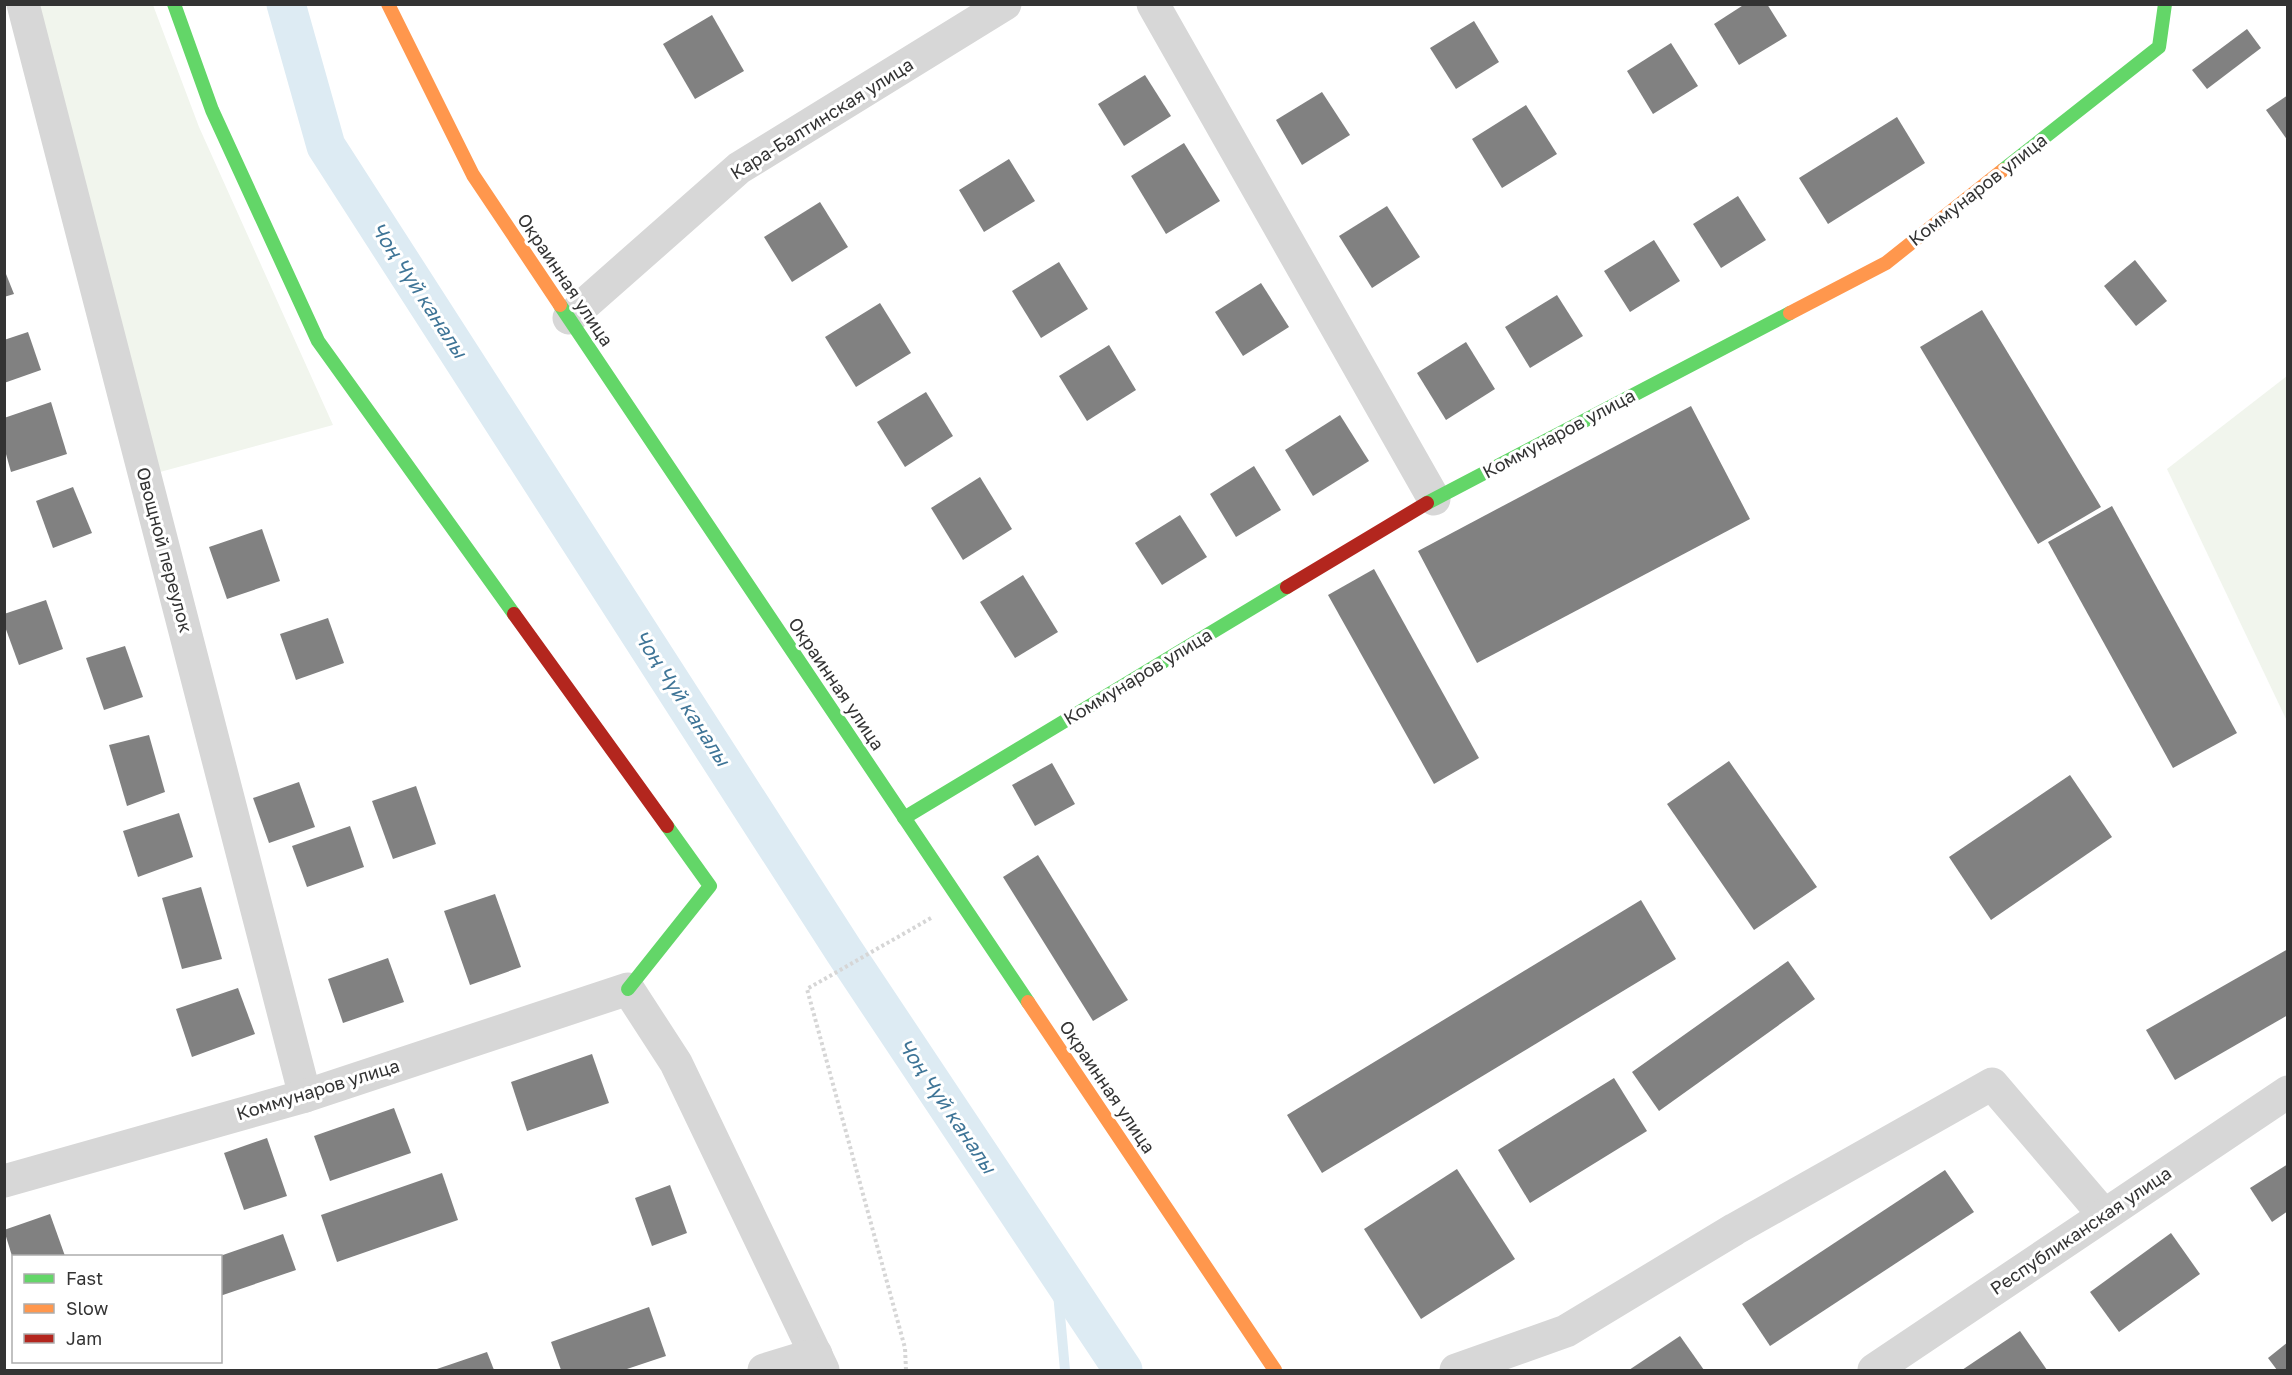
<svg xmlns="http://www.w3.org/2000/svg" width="2292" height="1375" viewBox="0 0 2292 1375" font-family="'Golos Text',sans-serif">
<rect width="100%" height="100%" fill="#fff"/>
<g fill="#f1f5ed">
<path d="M39 5H153L199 127 333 425 160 472Z"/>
<path d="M2287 376V721L2167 469Z"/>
</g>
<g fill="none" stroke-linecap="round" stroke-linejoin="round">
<path stroke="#ddebf3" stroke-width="10" d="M1056 1271 1065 1370"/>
<path stroke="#ddebf3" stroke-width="39" d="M286 4 326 146 844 951 1123 1370"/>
</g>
<g fill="#818181">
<path d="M1745 4H1767L1787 36 1739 65 1714 24Z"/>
<path d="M712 15 744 71 695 99 663 44Z"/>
<path d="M1474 21 1499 62 1456 89 1430 48Z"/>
<path d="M2247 29 2261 48 2207 89 2192 70Z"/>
<path d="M1671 43 1698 86 1653 114 1627 71Z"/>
<path d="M1145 75 1171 116 1124 146 1098 104Z"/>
<path d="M1322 92 1350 135 1302 165 1276 120Z"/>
<path d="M2288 95V141L2266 110Z"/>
<path d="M1526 105 1557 154 1502 188 1472 139Z"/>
<path d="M1897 117 1925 163 1828 224 1799 178Z"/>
<path d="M1184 143 1220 201 1166 234 1131 176Z"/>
<path d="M1009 159 1035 201 984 232 959 190Z"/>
<path d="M1738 196 1766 240 1721 268 1693 224Z"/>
<path d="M820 202 848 247 792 282 764 237Z"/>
<path d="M1387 206 1420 257 1372 288 1339 236Z"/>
<path d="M1654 240 1680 281 1630 312 1604 271Z"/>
<path d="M2135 260 2167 301 2136 326 2104 286Z"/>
<path d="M1059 262 1088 309 1041 338 1012 291Z"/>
<path d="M4 269 14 294 4 297Z"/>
<path d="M1261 283 1289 327 1243 356 1215 312Z"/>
<path d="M1557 295 1583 336 1530 368 1505 327Z"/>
<path d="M880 303 911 353 856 387 825 337Z"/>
<path d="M1982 310 2101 507 2038 544 1920 347Z"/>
<path d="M28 332 41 370 4 383V340Z"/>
<path d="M1466 342 1495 389 1446 420 1417 373Z"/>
<path d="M1109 345 1136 390 1087 421 1059 376Z"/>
<path d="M926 392 953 436 905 467 877 422Z"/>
<path d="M51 402 67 454 11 472 4 447V418Z"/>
<path d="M1691 406 1750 519 1477 663 1418 551Z"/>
<path d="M1340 415 1369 461 1313 496 1285 450Z"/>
<path d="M1254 466 1281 510 1236 537 1210 494Z"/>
<path d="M980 477 1012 529 963 560 931 508Z"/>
<path d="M73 487 92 533 53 548 36 501Z"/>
<path d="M2112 506 2237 733 2173 768 2048 542Z"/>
<path d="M1180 515 1207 557 1162 585 1135 543Z"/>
<path d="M262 529 280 581 227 599 209 547Z"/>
<path d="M1374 569 1479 758 1434 784 1328 595Z"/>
<path d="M1023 575 1058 632 1015 658 980 602Z"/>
<path d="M46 600 63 649 19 665 4 624V614Z"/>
<path d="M328 618 344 663 296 680 280 634Z"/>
<path d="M125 646 143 697 104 710 86 658Z"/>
<path d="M149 735 165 792 127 806 109 745Z"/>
<path d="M1729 761 1817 887 1754 930 1667 804Z"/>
<path d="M1052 763 1075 804 1035 826 1012 785Z"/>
<path d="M2070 775 2112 837 1991 920 1949 857Z"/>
<path d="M299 782 315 827 269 843 253 798Z"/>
<path d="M416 786 436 844 393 859 372 801Z"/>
<path d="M179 813 193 857 138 877 123 831Z"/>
<path d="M350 826 364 867 307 887 292 846Z"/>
<path d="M1038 855 1128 1000 1093 1021 1003 877Z"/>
<path d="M201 887 222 959 182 969 162 898Z"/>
<path d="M495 894 521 967 470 985 444 911Z"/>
<path d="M1641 900 1676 959 1322 1173 1287 1115Z"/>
<path d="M2288 949V1015L2175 1080 2146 1030Z"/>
<path d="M388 958 404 1002 343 1023 328 979Z"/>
<path d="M1788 961 1815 999 1659 1111 1632 1072Z"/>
<path d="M238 988 255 1034 192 1057 176 1009Z"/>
<path d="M592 1054 609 1103 527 1131 511 1082Z"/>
<path d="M1614 1078 1647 1131 1530 1203 1498 1150Z"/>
<path d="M394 1108 411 1153 330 1181 314 1136Z"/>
<path d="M267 1138 287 1196 244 1210 224 1153Z"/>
<path d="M2288 1164V1211L2272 1222 2250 1188Z"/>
<path d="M1457 1169 1515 1259 1421 1319 1364 1229Z"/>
<path d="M1945 1170 1974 1212 1770 1346 1742 1304Z"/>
<path d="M442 1173 458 1220 337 1262 321 1215Z"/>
<path d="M670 1185 687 1233 652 1246 635 1198Z"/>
<path d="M50 1214 65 1256H12L4 1230Z"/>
<path d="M2171 1233 2200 1274 2119 1332 2090 1292Z"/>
<path d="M283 1234 296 1270 220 1296V1256Z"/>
<path d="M649 1307 666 1356 624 1370H561L551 1342Z"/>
<path d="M2020 1331 2047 1370H1962Z"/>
<path d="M1680 1336 1704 1370H1629Z"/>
<path d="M2288 1342V1370H2277L2268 1358Z"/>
<path d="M487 1352 494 1370H434Z"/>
</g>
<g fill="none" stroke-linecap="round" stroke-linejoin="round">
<path stroke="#d6d6d6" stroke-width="4" stroke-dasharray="3 3" stroke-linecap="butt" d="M906 1370 905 1348 807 989 931 918"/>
<g stroke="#d7d7d7" stroke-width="33">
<path d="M23 4 305 1096"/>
<path d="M1153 4 1434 499"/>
<path d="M569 318 739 168 1005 4"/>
<path d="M4 1181 305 1096 628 989 676 1063 823 1370"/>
<path d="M764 1370 816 1354"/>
<path d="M1456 1370 1566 1331 1735 1229 1992 1084 2104 1215"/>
<path d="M1874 1370 2288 1092"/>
</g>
<g stroke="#63d668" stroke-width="14">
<path d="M174 4 212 110 318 341 514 614"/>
<path d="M2003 170 2159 47 2165 4"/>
<path d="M560 305 1028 1002"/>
<path d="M1427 503 1790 313"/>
<path d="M904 818 1287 587"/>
<path d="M628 989 710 886 667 826"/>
</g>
<g stroke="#ff974d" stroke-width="14">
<path d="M388 4 473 175 560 305"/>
<path d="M1790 313 1886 263 2003 170"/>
<path d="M1028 1002 1275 1370"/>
</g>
<g stroke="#b3261e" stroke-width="14">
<path d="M1287 587 1427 503"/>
<path d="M514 614 667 826"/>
</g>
</g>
<g text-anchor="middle" stroke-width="6" stroke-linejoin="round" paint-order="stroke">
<g font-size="18" fill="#333" stroke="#fff">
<text transform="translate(822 119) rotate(-32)" y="6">Кара-Балтинская улица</text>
<text transform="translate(1978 190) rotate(-38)" y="6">Коммунаров улица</text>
<text transform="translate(565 280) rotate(56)" y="6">Окраинная улица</text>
<text transform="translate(1559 434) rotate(-28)" y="6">Коммунаров улица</text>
<text transform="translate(164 550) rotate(75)" y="6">Овощной переулок</text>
<text transform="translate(1138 677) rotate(-31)" y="6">Коммунаров улица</text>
<text transform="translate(836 684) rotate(56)" y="6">Окраинная улица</text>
<text transform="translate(1107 1087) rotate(56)" y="6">Окраинная улица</text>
<text transform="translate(318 1090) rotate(-17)" y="6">Коммунаров улица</text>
<text transform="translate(2081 1231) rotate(-34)" y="6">Республиканская улица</text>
</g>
<g font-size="20" font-style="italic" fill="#3f7597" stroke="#fff">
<text transform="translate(419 290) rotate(57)" y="7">Чоң Чүй каналы</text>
<text transform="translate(682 698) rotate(57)" y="7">Чоң Чүй каналы</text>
<text transform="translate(947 1106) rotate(56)" y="7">Чоң Чүй каналы</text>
</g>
</g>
<rect width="2292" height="1375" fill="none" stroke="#333333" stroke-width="12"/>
<rect x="12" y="1255" width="210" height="108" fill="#ffffff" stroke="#adadad" stroke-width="1.5"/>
<rect x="24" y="1274" width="30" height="9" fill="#63d668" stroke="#adadad" stroke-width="1.5"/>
<text x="66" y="1285" font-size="18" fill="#333333">Fast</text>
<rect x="24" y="1304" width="30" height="9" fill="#ff974d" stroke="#adadad" stroke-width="1.5"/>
<text x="66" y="1315" font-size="18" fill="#333333">Slow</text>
<rect x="24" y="1334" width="30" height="9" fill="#b3261e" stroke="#adadad" stroke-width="1.5"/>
<text x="66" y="1345" font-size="18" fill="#333333">Jam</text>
</svg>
